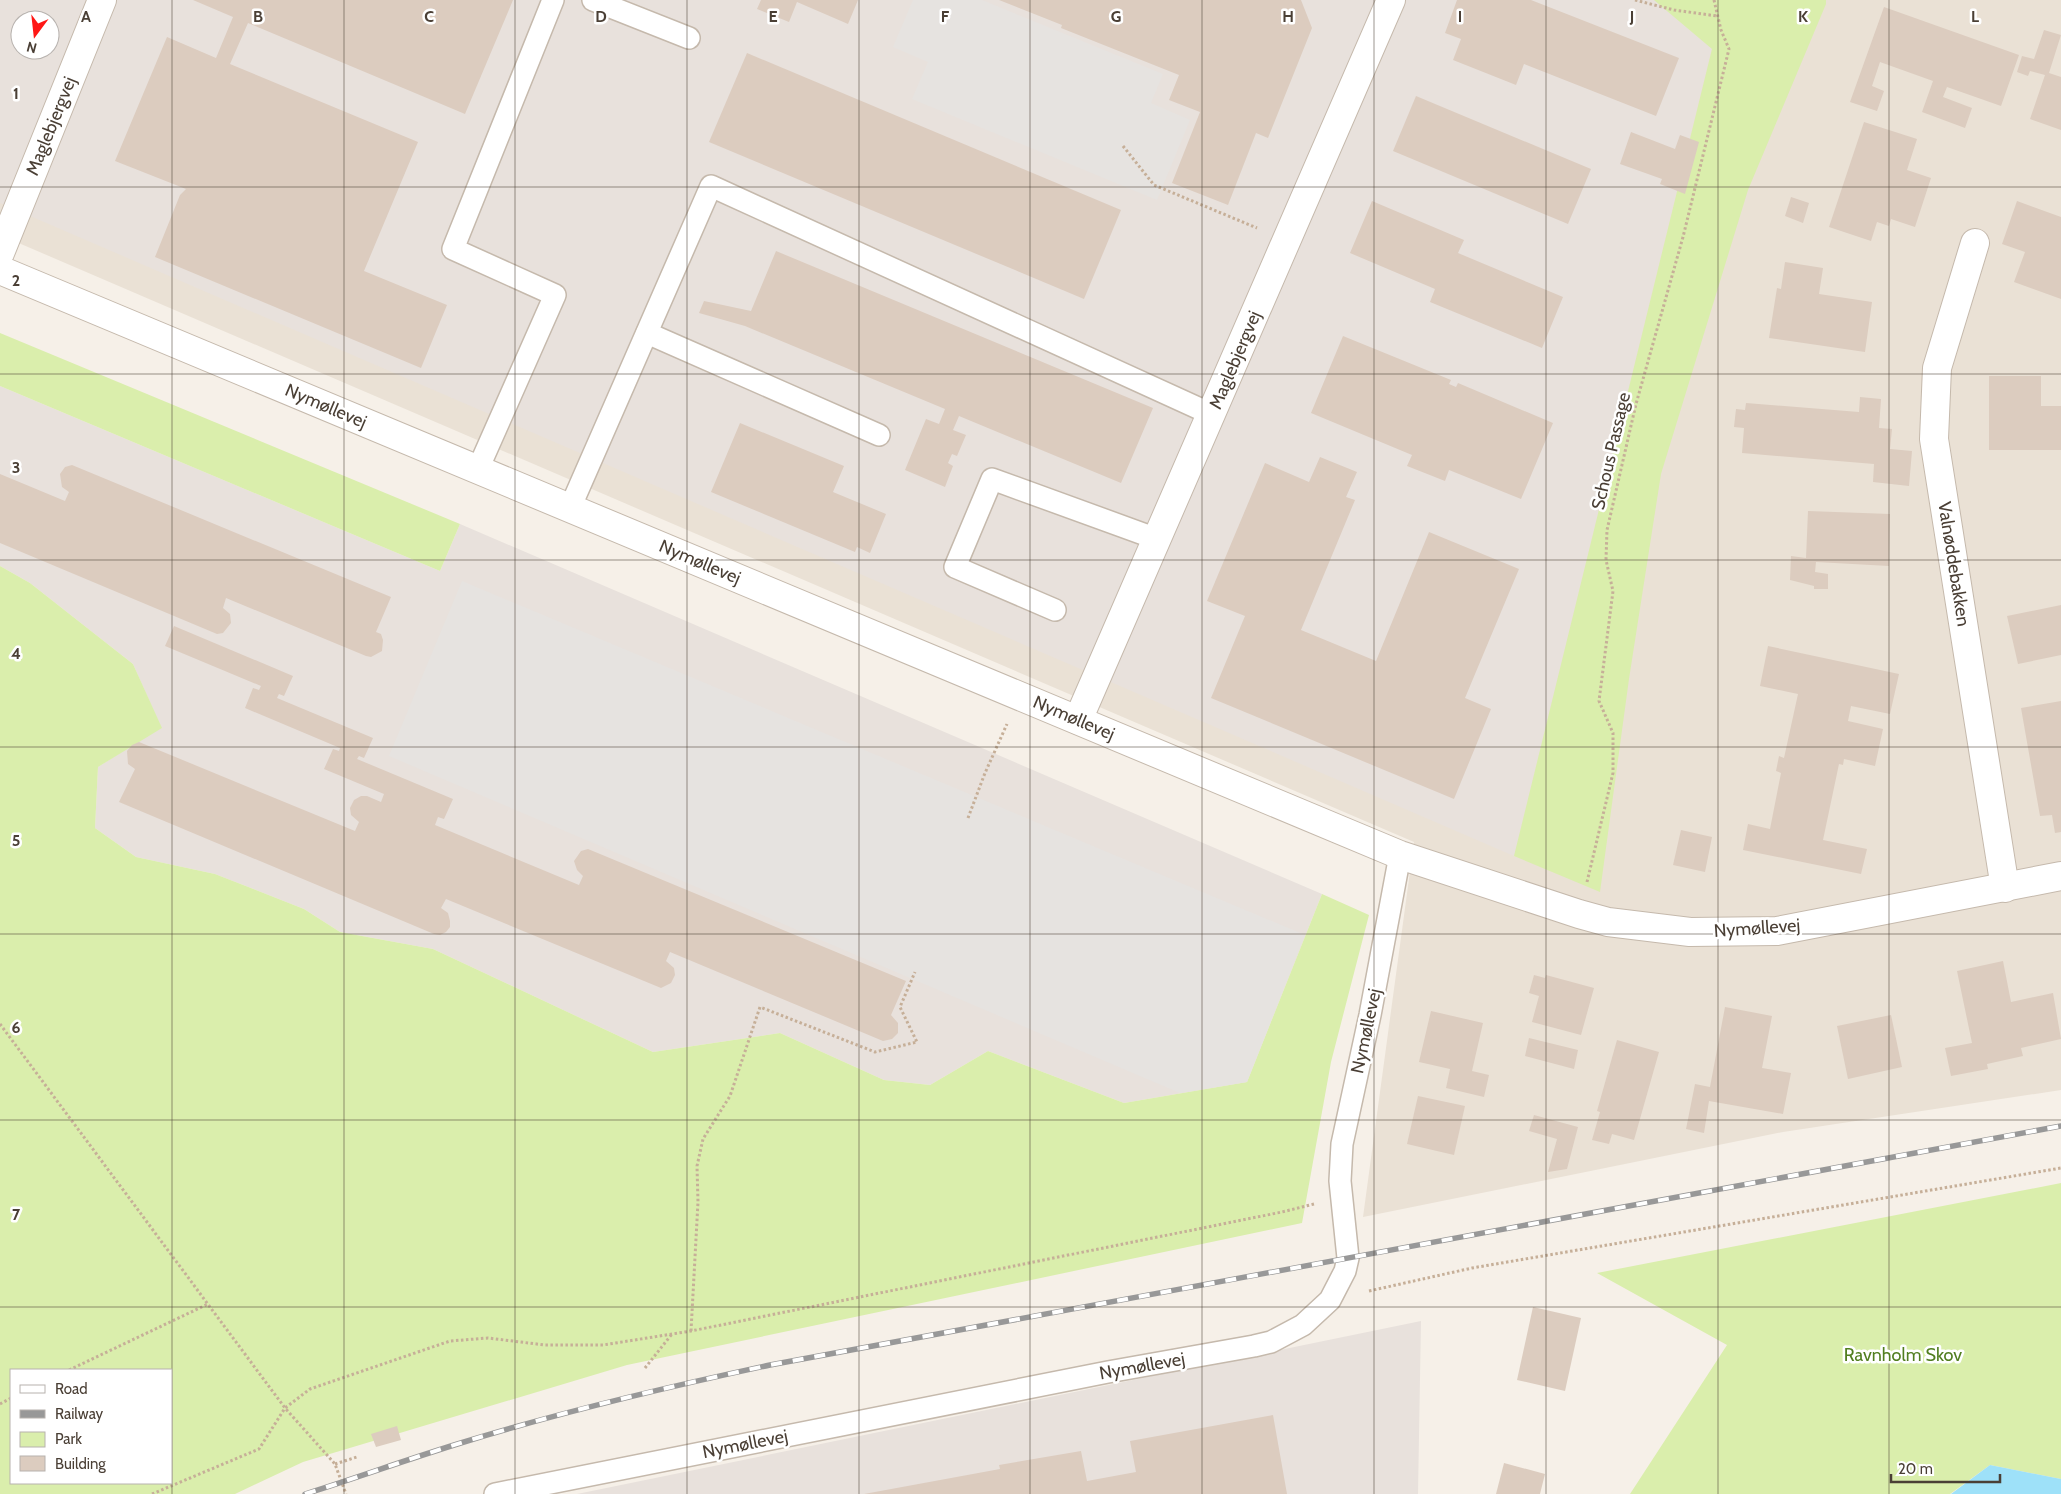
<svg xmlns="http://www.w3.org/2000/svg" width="2061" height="1494" viewBox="0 0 2061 1494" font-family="Cabin,sans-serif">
<rect width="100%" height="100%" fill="#f6f0e8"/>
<path fill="#eae1d5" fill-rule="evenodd" d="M0 0H2061V1090L1783 1132 1363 1217 1414 842 0 235ZM20 20H50V50H20Z"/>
<g fill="#e8e1dc" fill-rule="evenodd">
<path d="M0 0H1654L1712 48 1514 856 0 203ZM20 20H50V50H20Z"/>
<path d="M0 386 440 571 460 524 1322 894 1247 1082 1124 1103 988 1051 930 1085 884 1080 780 1033 653 1052 433 949 340 932 304 909 215 874 136 857 95 828 98 767 161 727 133 664 30 583 0 566Z"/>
<path d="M1421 1321 1418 1494H577Z"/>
</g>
<g fill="#daeeac" fill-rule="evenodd">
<path d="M1654 0H1826V4L1748 190 1661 474 1629 679 1600 892 1514 856 1712 49Z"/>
<path d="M0 333 460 524 440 571 0 386Z"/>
<path d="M0 566 30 583 133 664 162 728 98 767 95 828 136 857 215 874 304 909 340 932 433 949 653 1052 780 1033 884 1080 930 1085 988 1051 1124 1103 1247 1082 1322 894 1369 915 1331 1062 1302 1223 627 1365 303 1462 235 1494H0ZM11 1370H171V1483H11Z"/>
<path d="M2061 1183V1479L1990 1465 1950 1494H1630L1727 1345 1597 1273Z"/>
</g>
<g fill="#e6e3e0">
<path d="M913 0H982L1163 74 1151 103 1190 120 1157 200 912 99 928 62 893 47Z"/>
<path d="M462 581 1305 935 1247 1082 1180 1093 389 756Z"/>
</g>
<path fill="#9ee1f9" d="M1990 1465 2061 1479V1494H1951Z"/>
<g fill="#dcccbf">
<path d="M193 0H513L465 114 248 23 230 64 418 142 364 271 447 305 421 368 155 257 180 195 186 189 115 161 167 37 216 58 233 17Z"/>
<path d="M761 0H858L848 24 797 2 789 22 757 9Z"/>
<path d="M999 0H1301L1312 28 1268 138 1256 133 1228 205 1172 183 1200 112 1169 100 1179 75 1061 28 1062 25Z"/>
<path d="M1457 0H1531L1679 58 1656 116 1524 64 1516 85 1453 60 1461 39 1445 33Z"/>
<path d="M1884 7 2019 55 2001 106 1947 87 1943 97 1972 108 1965 128 1922 112 1933 81 1880 62 1872 86 1884 91 1877 111 1850 102Z"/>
<path d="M2044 30 2061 35 2049 73 2061 77V130L2030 119 2045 75 2030 71 2028 76 2017 72 2022 56 2034 59Z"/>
<path d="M747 53 1121 210 1084 299 709 142Z"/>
<path d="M1416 96 1591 169 1568 224 1393 151Z"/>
<path d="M1864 122 1917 139 1907 170 1931 178 1915 227 1891 219 1889 226 1877 222 1871 241 1829 227Z"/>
<path d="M1631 132 1675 149 1680 135 1699 142 1685 194 1660 184 1662 179 1620 164Z"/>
<path d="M1791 197 1809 203 1803 223 1785 216Z"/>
<path d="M1372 201 1464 240 1458 253 1563 297 1542 348 1430 302 1435 289 1350 253Z"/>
<path d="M2017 201 2061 217V299L2014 282 2025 252 2002 244Z"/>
<path d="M776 251 1153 408 1121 483 959 416 953 430 966 435 957 456 952 454 948 463 953 466 945 487 905 470 926 419 939 424 945 409 745 326 699 313 704 301 751 311Z"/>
<path d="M1785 262 1823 268 1819 294 1872 302 1865 352 1769 338 1777 288 1781 289Z"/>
<path d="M1343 336 1451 380 1449 384 1456 387 1458 383 1553 423 1521 499 1449 470 1445 481 1407 466 1412 455 1311 413Z"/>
<path d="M1989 376H2041V406H2061V450H1989Z"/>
<path d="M1860 397 1881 399 1879 428 1892 429 1890 449 1912 451 1909 486 1873 482 1874 464 1742 453 1744 428 1734 427 1736 409 1745 410 1746 403 1859 412Z"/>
<path d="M740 423 844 466 833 492 886 514 870 553 857 547 855 552 711 492Z"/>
<path d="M1320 457 1357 472 1346 497 1355 500 1301 630 1376 661 1429 532 1519 569 1465 698 1491 709 1454 799 1211 698 1245 616 1207 601 1265 463 1309 482Z"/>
<path d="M72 465 391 597 376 632 381 634 383 640 382 651 371 657 366 656 226 598 223 608 230 614 231 623 223 633 217 634 0 543V474L65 501 69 492 62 487 60 474 65 467Z"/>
<path d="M1808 511 1890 514 1889 566 1816 562 1815 572 1828 574V589H1814V586L1790 580 1791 556 1806 558Z"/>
<path d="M2061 605V655L2018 664 2007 616Z"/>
<path d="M174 626 293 676 284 696 279 694 277 698 373 738 364 758 359 756 357 759 453 799 444 819 438 817 435 825 579 885 583 876 577 870 574 861 581 851 588 849 906 981 891 1015 898 1023V1033L892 1039 883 1041 670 952 666 961 674 968 675 975 671 983 661 988 446 899 441 908 448 913 450 921V927L446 932 440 935 434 934 119 802 135 769 128 764 127 751 132 745 139 742 355 831 359 822 351 815 350 808 354 800 361 796H367L381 802 384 794 324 769 333 749 339 751 340 748 245 708 253 688 259 690 261 686 165 646Z"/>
<path d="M1768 646 1899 674 1890 714 1851 706 1848 721 1883 729 1875 766 1844 759 1843 765 1839 764 1823 840 1867 849 1861 874 1743 850 1748 824 1770 829 1781 773 1776 771 1779 756 1784 758 1798 694 1760 686Z"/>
<path d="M2061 701V832L2055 833 2052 815 2040 816 2021 708Z"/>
<path d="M1681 830 1712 837 1705 872 1673 865Z"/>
<path d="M2003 961 2011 1002 2053 993 2061 1039 2021 1048 2023 1056 1987 1064 1988 1069 1951 1076 1945 1048 1972 1043 1957 971Z"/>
<path d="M1534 975 1545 978 1546 975 1594 988 1581 1035 1532 1022 1539 996 1529 993Z"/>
<path d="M1725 1007 1772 1016 1762 1068 1791 1073 1783 1114 1709 1101 1704 1133 1686 1129 1695 1084 1710 1087Z"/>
<path d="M1431 1011 1483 1023 1472 1071 1489 1075 1484 1097 1446 1088 1450 1069 1419 1062Z"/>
<path d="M1891 1015 1902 1067 1848 1079 1837 1026Z"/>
<path d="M1529 1038 1578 1050 1574 1069 1525 1056Z"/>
<path d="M1617 1040 1659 1052 1634 1140 1612 1134 1609 1144 1592 1140 1600 1112 1597 1111Z"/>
<path d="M1418 1096 1465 1106 1454 1155 1407 1144Z"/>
<path d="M1534 1115 1578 1127 1567 1169 1548 1172 1557 1139 1529 1131Z"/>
<path d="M1533 1307 1581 1318 1565 1391 1517 1380Z"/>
<path d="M1273 1415 1287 1494H864L1000 1469 999 1465 1081 1451 1087 1481 1136 1472 1130 1441Z"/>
<path d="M397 1426 401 1440 376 1447 371 1434Z"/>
<path d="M1504 1463 1545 1474 1540 1494H1496Z"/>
</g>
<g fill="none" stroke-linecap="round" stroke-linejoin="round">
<g stroke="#c5b9ac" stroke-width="24">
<g id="service">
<path d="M593 0 689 38"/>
<path d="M647 333 879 435"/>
<path d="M478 469 555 295 453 249 553 0"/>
<path d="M570 508 711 186 1211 414"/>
<path d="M1055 610 955 567 992 479 1157 539"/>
<path d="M495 1494 1108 1372 1254 1346 1271 1342 1303 1325 1330 1300 1345 1271 1348 1258 1340 1181 1342 1144 1370 1015 1400 855"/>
</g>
</g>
<g stroke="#c5b9ac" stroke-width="30">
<g id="minor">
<path d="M1975 243 1937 368 1934 439 2005 888"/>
<path d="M0 253 102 0"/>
<path d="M1078 720 1391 0"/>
</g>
</g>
<g stroke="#c5b9ac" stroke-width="30">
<path id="tertiary" d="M0 270 1400 855 1579 914 1608 922 1690 932 1777 931 2061 876"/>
</g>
<g stroke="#c6af98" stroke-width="3" stroke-dasharray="2.5 2.5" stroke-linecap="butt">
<path d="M1635 0 1674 10 1717 16"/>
<path d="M1123 146 1154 185 1257 228"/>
<path d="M968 818 985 773 1007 724"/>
<path d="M1587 882 1613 773V733L1599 701 1613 591 1606 560 1607 530 1636 404 1683 237 1729 49 1721 30 1714 0"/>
<path d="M0 1024 285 1408 335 1464 346 1494"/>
<path d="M1369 1291 1472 1268 2061 1168"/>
<path d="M691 1331 698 1202 697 1166 703 1139 730 1096 760 1007 875 1052 917 1042 900 1007 915 972"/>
<path d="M645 1368 672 1334"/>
<path d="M69 1370 208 1304"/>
<path d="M0 1404 11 1398"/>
<path d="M335 1464 357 1457"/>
<path d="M152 1494 259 1449 285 1408 310 1389 450 1341 488 1338 545 1345H603L691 1331 1282 1212 1314 1204"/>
</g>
<use href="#service" stroke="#fff" stroke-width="21"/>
<use href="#minor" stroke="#fff" stroke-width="28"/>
<use href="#tertiary" stroke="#fff" stroke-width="28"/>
<g stroke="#989898" stroke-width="5.5">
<path id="rail" d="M305 1494C359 1477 411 1458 464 1442 565 1411 667 1387 770 1365L2061 1126"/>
</g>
<use href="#rail" stroke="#fff" stroke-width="4" stroke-dasharray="11" stroke-linecap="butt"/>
</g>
<path fill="none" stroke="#4a3f35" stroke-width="1" stroke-opacity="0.55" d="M172 0V1494M344 0V1494M515 0V1494M687 0V1494M859 0V1494M1030 0V1494M1202 0V1494M1374 0V1494M1546 0V1494M1718 0V1494M1889 0V1494M0 187H2061M0 374H2061M0 560H2061M0 747H2061M0 934H2061M0 1120H2061M0 1307H2061"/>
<g text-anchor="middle" stroke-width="5" stroke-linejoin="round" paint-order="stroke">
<g font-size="18" fill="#4a3f35" stroke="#fff">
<text transform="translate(51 126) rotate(-68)" y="6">Maglebjergvej</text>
<text transform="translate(1235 360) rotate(-67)" y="6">Maglebjergvej</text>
<text transform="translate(326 406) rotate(23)" y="6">Nymøllevej</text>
<text transform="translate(1611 451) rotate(-77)" y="6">Schous Passage</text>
<text transform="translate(700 562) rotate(23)" y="6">Nymøllevej</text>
<text transform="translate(1954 564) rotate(81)" y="6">Valnøddebakken</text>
<text transform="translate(1074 718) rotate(23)" y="6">Nymøllevej</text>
<text transform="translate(1757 928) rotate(-4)" y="6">Nymøllevej</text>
<text transform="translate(1366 1031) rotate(-78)" y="6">Nymøllevej</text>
<text transform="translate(1142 1366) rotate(-10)" y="6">Nymøllevej</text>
<text transform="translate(745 1444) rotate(-11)" y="6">Nymøllevej</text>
</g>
<g font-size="18" fill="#517e20" stroke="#fff">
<text x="1903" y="1361">Ravnholm Skov</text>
</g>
</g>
<g font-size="16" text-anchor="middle" font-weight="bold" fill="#4a3f35" stroke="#fff" stroke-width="5" stroke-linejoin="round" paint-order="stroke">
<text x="86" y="22">A</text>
<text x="258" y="22">B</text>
<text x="429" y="22">C</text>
<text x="601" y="22">D</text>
<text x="773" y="22">E</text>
<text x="945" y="22">F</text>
<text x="1116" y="22">G</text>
<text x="1288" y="22">H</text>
<text x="1460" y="22">I</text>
<text x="1632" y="22">J</text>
<text x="1803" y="22">K</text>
<text x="1975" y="22">L</text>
<text x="16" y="99">1</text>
<text x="16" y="286">2</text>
<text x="16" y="473">3</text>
<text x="16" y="659">4</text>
<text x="16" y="846">5</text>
<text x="16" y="1033">6</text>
<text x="16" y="1220">7</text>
</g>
<rect x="10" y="1369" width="162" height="115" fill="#ffffff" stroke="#b7b2ae"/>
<rect x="20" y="1385" width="25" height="8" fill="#ffffff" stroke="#b7b2ae"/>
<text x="55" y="1394" font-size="15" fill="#4a3f35">Road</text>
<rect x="20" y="1410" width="25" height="8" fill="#989898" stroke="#b7b2ae"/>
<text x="55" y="1419" font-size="15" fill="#4a3f35">Railway</text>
<rect x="20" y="1432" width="25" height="15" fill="#daeeac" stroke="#b7b2ae"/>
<text x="55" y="1444" font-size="15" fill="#4a3f35">Park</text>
<rect x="20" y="1456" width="25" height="15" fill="#dcccbf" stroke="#b7b2ae"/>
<text x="55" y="1469" font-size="15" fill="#4a3f35">Building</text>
<g transform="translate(35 35) rotate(195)"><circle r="24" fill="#ffffff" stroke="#b7b2ae"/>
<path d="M0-4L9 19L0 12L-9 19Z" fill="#ff1715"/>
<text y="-8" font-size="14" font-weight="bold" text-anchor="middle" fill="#4a3f35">N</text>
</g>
<path d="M1891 1474v8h109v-8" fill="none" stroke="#4a3f35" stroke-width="2.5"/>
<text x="1898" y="1474" font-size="15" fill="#4a3f35" stroke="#ffffff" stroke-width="4" paint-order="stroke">20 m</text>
</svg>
